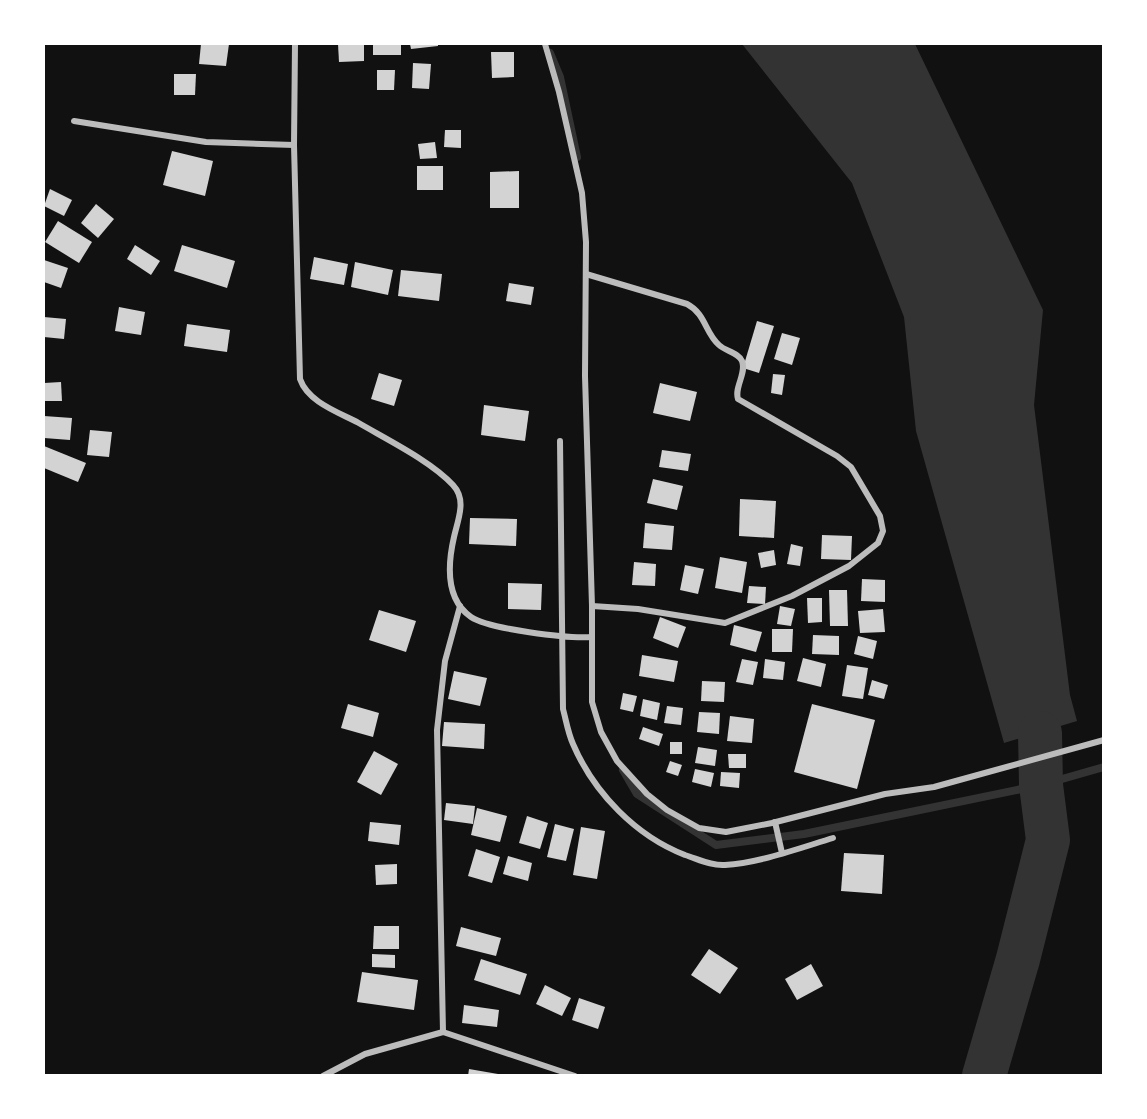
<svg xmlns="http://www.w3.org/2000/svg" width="1147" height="1119" viewBox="0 0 1147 1119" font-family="Inter,sans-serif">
<rect width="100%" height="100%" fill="#111"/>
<path fill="#333" d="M742 44H915L1043 310 1034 405 1070 695 1077 721 1004 743 916 431 904 317 852 183Z"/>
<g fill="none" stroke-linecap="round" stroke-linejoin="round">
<g stroke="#333" stroke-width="8">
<path d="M550 53 560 77 577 157"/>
<path d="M623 770 637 794 716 845 804 834 1041 785 1104 767"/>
</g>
<path stroke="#333" stroke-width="44" d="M984 1076 1018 959 1048 840 1041 785 1040 733"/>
</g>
<g fill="#d3d3d3">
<path d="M201 44H229L226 66 199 64Z"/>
<path d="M338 44H364V61L339 62Z"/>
<rect x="373" y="44" width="28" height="11"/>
<path d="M410 44H438V46L411 49Z"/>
<path d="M491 52H514V77L492 78Z"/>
<path d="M413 63 431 64 429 89 412 88Z"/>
<path d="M377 70H395L394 90H377Z"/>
<path d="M174 74H196L195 95H174Z"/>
<path d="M445 130H461V148L444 147Z"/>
<path d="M435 142 437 158 420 159 418 144Z"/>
<path d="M172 151 213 161 205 196 163 185Z"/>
<rect x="417" y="166" width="26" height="24"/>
<path d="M519 171V208H490V172Z"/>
<path d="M50 189 72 200 64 216 44 206Z"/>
<path d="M96 204 114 219 98 238 81 223Z"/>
<path d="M58 221 92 242 79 263 45 242Z"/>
<path d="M135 245 160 261 151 275 127 259Z"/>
<path d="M182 245 235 261 227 288 174 271Z"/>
<path d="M314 257 348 264 344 285 310 279Z"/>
<path d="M44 260 68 268 61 288 44 282Z"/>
<path d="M355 262 393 270 388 295 351 287Z"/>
<path d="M401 270 442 274 439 301 398 296Z"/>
<path d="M509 283 534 287 531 305 506 301Z"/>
<path d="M119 307 145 312 141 335 115 331Z"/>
<path d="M44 317 66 319 64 339 44 337Z"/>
<path d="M757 321 774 326 759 373 743 368Z"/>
<path d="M187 324 230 330 227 352 184 346Z"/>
<path d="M782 333 800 338 792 365 774 359Z"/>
<path d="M379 373 402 380 394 406 371 399Z"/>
<path d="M773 374 785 375 782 395 771 393Z"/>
<path d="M61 382 62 401H44V383Z"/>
<path d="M660 383 697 392 690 421 653 413Z"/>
<path d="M484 405 529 411 525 441 481 435Z"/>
<path d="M44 416 72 418 70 440 44 438Z"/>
<path d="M90 430 112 432 109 457 87 455Z"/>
<path d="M44 446 86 463 78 482 44 468Z"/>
<path d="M662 450 691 454 688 471 659 467Z"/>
<path d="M653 479 683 486 677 510 647 503Z"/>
<path d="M740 499 776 501 774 538 739 536Z"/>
<path d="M470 518 517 519 516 546 469 544Z"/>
<path d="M645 523 674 526 672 550 643 548Z"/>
<path d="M822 535 852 536 851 560 821 559Z"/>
<path d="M791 544 803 547 800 566 787 564Z"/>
<path d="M774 550 776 565 761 568 758 553Z"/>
<path d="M720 557 747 562 742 593 715 588Z"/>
<path d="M634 562 656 564 655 586 632 585Z"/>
<path d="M685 565 704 569 698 594 680 590Z"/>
<path d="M862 579 885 580V602L861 601Z"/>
<path d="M508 583 542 584 541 610 508 609Z"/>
<path d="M749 586 766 587 765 604 747 603Z"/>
<path d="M829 590H847L848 626H830Z"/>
<path d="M807 598H822V622L808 623Z"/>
<path d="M780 606 795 609 791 626 777 624Z"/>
<path d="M883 609 885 632 860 633 858 611Z"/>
<path d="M379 610 416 621 406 652 369 640Z"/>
<path d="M660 617 686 627 678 648 653 638Z"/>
<path d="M734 625 762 632 756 652 730 645Z"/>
<path d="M772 629H793L792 652H772Z"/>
<path d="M813 635 839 636V655L812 654Z"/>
<path d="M858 636 877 641 873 659 854 654Z"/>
<path d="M642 655 678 661 674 682 639 676Z"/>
<path d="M803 658 826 664 821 687 797 681Z"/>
<path d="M742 659 758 662 753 685 736 682Z"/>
<path d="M765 659 785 662 783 680 763 678Z"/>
<path d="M847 665 868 668 863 699 842 696Z"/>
<path d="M454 671 487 678 480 706 448 699Z"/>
<path d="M872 680 888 685 884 699 868 695Z"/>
<path d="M702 681 725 682 724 702 701 701Z"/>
<path d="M623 693 637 696 633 712 620 709Z"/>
<path d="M643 699 660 703 657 720 640 716Z"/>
<path d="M348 704 379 713 373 737 341 728Z"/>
<path d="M812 704 875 720 857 789 794 772Z"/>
<path d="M667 706 683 708 681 725 664 723Z"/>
<path d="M699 712 720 713 719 734 697 732Z"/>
<path d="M730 716 754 719 752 743 727 741Z"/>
<path d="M444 722 485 724 484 749 442 746Z"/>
<path d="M643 727 663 734 659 746 639 739Z"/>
<rect x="670" y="742" width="12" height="12"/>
<path d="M698 747 717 750 715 766 695 763Z"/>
<path d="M374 751 398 764 381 795 357 782Z"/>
<path d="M728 754H746V768H729Z"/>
<path d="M670 761 682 765 678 776 666 772Z"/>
<path d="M695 769 714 773 711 787 692 782Z"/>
<path d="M721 772 740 773 739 788 720 786Z"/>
<path d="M446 803 475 806 473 824 444 820Z"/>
<path d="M477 808 507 816 500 842 471 835Z"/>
<path d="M527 816 548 823 540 849 519 843Z"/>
<path d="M370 822 401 825 399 845 368 841Z"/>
<path d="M555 824 574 829 566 861 547 857Z"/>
<path d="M581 827 605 831 597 879 573 875Z"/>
<path d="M476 849 500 857 492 883 468 876Z"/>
<path d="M844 853 884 855 882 894 841 891Z"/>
<path d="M508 856 532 863 528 881 503 874Z"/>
<path d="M397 864V884L376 885 375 865Z"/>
<path d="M374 926H399V949H373Z"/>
<path d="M461 927 501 938 496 956 456 946Z"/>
<path d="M709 949 738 968 720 994 691 975Z"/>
<path d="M372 954 395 955V968L372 967Z"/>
<path d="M481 959 527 974 520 995 474 980Z"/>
<path d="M811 964 823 986 797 1000 785 979Z"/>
<path d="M362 972 418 980 414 1010 357 1002Z"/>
<path d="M545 985 571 998 562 1016 536 1004Z"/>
<path d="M579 998 605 1007 598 1029 572 1020Z"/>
<path d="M464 1005 499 1010 497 1027 462 1023Z"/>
<path d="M469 1069 498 1074V1076H468Z"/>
</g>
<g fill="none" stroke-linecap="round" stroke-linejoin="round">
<g stroke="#bcbcbc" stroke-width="6">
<path d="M295 44 294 145 300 379C308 402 338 412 357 422 386 439 431 461 453 485 467 500 458 519 454 537 448 563 445 599 471 617 489 629 568 639 592 637"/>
<path d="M545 44 559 92 582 193 586 242 585 376 592 606V702L601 732 617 761 647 794 667 810 699 828 726 832 772 823 885 794 934 787 1104 740"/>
<path d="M74 121 206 142 294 145"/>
<path d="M586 274 687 304C706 314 705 333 719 345 725 351 739 353 742 361 747 373 734 387 738 399L837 456 851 467 880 516 883 531 878 543 849 566 792 596 725 623 638 609 592 606"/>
<path d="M560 441 563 709C566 720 568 733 573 744 594 793 636 836 685 855 698 859 711 866 725 865 759 863 800 848 833 838"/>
<path d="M775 822 782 853"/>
<path d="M443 1032 575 1076"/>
<path d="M323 1076 365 1054 443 1032 437 730 445 661 460 606"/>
</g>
</g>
<rect width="1147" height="1119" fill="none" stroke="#ffffff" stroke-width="90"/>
</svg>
